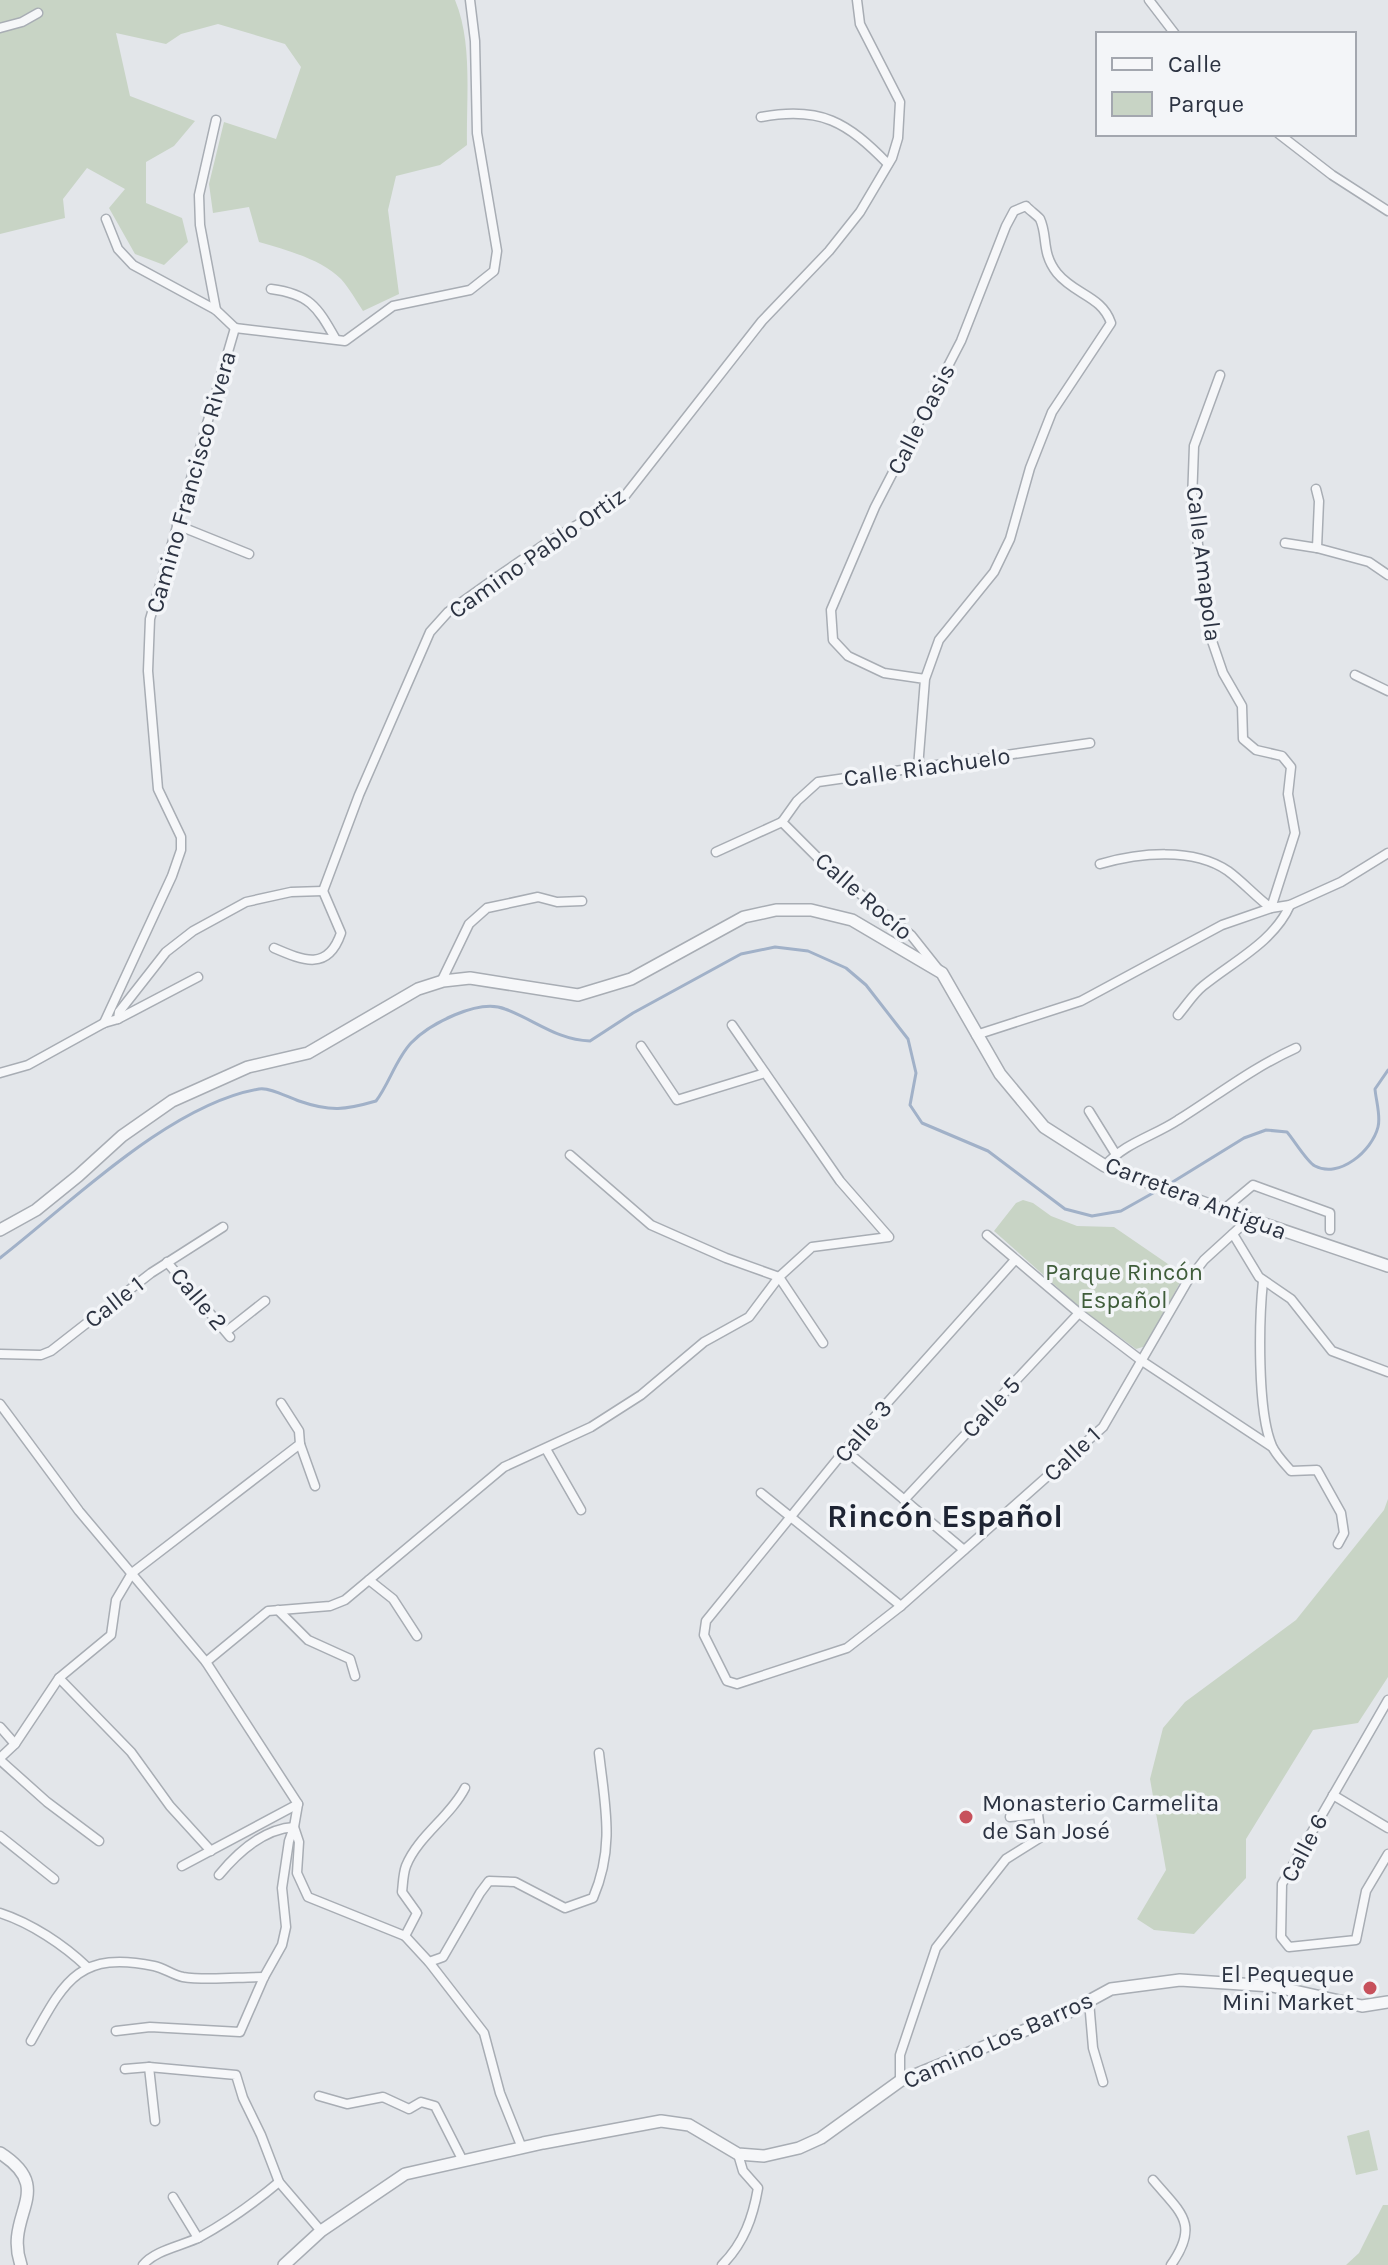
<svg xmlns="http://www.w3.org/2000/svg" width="1388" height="2265" viewBox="0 0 1388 2265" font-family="Karla,sans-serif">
<rect width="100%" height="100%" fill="#e3e6ea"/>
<g fill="#c8d4c5">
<path d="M0 0H455C473 43 466 99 467 145L440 165 396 176 388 210 399 294 363 311C356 300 349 288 341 279 321 259 286 250 259 242L249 207 213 213 209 184 224 122 276 139 301 67 285 44 218 24 181 34 166 44 116 33 130 96 195 121 174 146 146 162V203L182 218 188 242 164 265 135 254 109 208 125 189 87 168 63 199 65 218 0 234Z"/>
<path d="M1023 1200 1033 1203 1051 1216 1077 1226 1114 1227 1184 1275 1146 1346 1136 1349 1084 1311 994 1231 1016 1203Z"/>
<path d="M1388 1499V1677L1358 1723 1313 1730 1246 1839V1878L1194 1934 1154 1930 1137 1919 1166 1870 1150 1779 1163 1728 1185 1702 1296 1620 1384 1510Z"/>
<path d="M1369 2130 1378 2170 1356 2175 1347 2136Z"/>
<path d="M1383 2205H1388V2265H1346L1359 2253Z"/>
</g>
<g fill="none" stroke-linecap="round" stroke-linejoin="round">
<g stroke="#a1b1c8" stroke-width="3">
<path d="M1171 1183 1244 1138 1266 1130 1287 1132C1294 1140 1307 1162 1315 1166 1339 1179 1372 1151 1378 1127 1381 1116 1376 1101 1375 1089L1388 1070"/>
<path d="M0 1258C71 1203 170 1104 259 1089 270 1087 287 1097 299 1101 331 1112 345 1110 376 1101 389 1084 396 1059 411 1043 429 1024 479 998 505 1009 535 1020 557 1040 590 1041L633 1013 741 954 775 947 808 951 846 968 866 985 908 1039 916 1073 910 1105 922 1123 988 1151 1065 1209 1092 1216 1121 1211 1153 1193"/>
</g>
<g stroke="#a8adb4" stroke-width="11">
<g id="minor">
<path d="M1149 0 1175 34"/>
<path d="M0 28 22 22 38 13"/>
<path d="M761 117C821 106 847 122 888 164"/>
<path d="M1279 134 1332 175 1388 211"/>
<path d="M106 219 118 249 133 265 216 310 235 328"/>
<path d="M271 289C309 294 317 306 335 338"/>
<path d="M216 310 200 225 199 195 216 120"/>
<path d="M235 328 345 341 393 306 470 290 494 271 497 251 477 133 475 41 470 0"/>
<path d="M177 525 249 554"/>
<path d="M1285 543 1317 548 1319 501 1316 489"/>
<path d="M1317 548 1369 562 1388 575"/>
<path d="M1355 675 1388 691"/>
<path d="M918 768 925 679 939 640 994 572 1010 539 1030 468 1052 412 1111 323C1102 296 1075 295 1057 273 1041 253 1048 236 1040 219 1037 215 1029 210 1026 206L1014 211 1006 226 961 341 875 507 831 610 833 640 848 656 884 673 925 679"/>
<path d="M782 822 797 801 818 782 1090 743"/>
<path d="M782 822 828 868 911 935 938 969"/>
<path d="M716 852 782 822"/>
<path d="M1100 864C1139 853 1193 847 1228 871 1243 882 1256 897 1271 908L1295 833 1288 794 1291 767 1282 756 1256 750 1243 739 1242 706 1223 673 1211 638 1192 501 1194 446 1220 375"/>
<path d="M323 891 359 795 430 632 448 612 497 577 545 544 624 497 762 321 829 251 860 212 892 158 898 138 900 102 860 24 857 0"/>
<path d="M274 948C304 961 328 971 341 933L323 891"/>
<path d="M441 982 469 924 487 908 538 897 557 902 582 901"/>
<path d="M1178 1015C1186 1006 1193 994 1203 986 1232 962 1274 942 1290 905"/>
<path d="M118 1019 198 977"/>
<path d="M104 1023 172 876 181 850V837L158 789 148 671 150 619 235 328"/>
<path d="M976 1035 1081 1001 1222 925 1271 908 1290 905 1341 882 1388 853"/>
<path d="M641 1046 677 1100 765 1073"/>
<path d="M0 1073 28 1065 104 1023 118 1019 119 1012 166 952 193 931 246 902 291 892 323 891"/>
<path d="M1089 1111 1115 1153"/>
<path d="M570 1155 651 1225 726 1258 779 1277 823 1343"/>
<path d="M1105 1166C1124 1143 1154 1136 1178 1120 1218 1095 1252 1068 1296 1048"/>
<path d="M1223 1210 1253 1185 1330 1213V1230"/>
<path d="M1233 1234 1259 1277 1291 1299 1332 1351 1388 1372"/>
<path d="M987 1235 1079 1313 1142 1361 1272 1447"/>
<path d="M1014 1261 845 1450 706 1621 704 1635 727 1681 737 1684 847 1648 901 1606 1103 1427 1187 1282 1204 1260 1249 1219"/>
<path d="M167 1262 230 1337"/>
<path d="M1263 1281C1259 1320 1257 1411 1272 1446 1276 1455 1285 1464 1291 1471L1317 1470 1341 1513 1344 1533 1338 1544"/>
<path d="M227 1331 265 1301"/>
<path d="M0 1354 41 1355 51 1351 151 1273 223 1227"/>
<path d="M0 1404 79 1511 206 1662 298 1804 294 1827 299 1842 297 1873 308 1897 405 1936 429 1962 484 2033 500 2093 522 2148"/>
<path d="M300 1444 315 1486"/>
<path d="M546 1449 581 1510"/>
<path d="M845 1450 964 1550"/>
<path d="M761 1493 901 1606"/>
<path d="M904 1500 1079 1313"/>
<path d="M369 1580 393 1599 417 1636"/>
<path d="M278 1610 308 1640 350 1659 355 1676"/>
<path d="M206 1662 268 1611 330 1606 345 1600 504 1467 591 1427 641 1395 704 1342 749 1317 779 1277 812 1247 889 1237 840 1181 732 1025"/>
<path d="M59 1678 131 1752 170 1806 211 1851"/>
<path d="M1388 1700 1282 1884 1281 1937 1289 1947 1356 1940 1366 1891 1388 1854"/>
<path d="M0 1727 15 1744"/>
<path d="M0 1758 15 1744 59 1678 111 1635 116 1600 132 1573 300 1444 299 1431 281 1403"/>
<path d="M0 1760 47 1802 99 1841"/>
<path d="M1333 1795 1388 1828"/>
<path d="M0 1836 54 1879"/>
<path d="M182 1866 298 1804"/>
<path d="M0 1913C31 1923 64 1945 87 1967"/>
<path d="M405 1936 417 1913 402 1892C403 1884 403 1874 406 1866 418 1836 450 1817 465 1788"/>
<path d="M429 1962 443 1957 480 1893 489 1881 515 1882 565 1908 593 1898C615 1847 605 1806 599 1753"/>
<path d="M1089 2001 1093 2048 1103 2082"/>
<path d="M116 2031 150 2027 240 2032 264 1977 282 1945 286 1927 282 1888 289 1841 294 1827C263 1829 238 1852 219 1875"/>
<path d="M31 2041C64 1982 78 1950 154 1966 164 1968 173 1975 183 1977 206 1981 239 1977 264 1977"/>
<path d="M149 2067 155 2121"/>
<path d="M125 2069 149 2067 236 2075 243 2098 261 2135 279 2182 321 2231"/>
<path d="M900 2081V2055L936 1948 1006 1859 1041 1837 1038 1814 1010 1817"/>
<path d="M319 2096 347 2104 383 2097 409 2109 421 2102 435 2106 463 2161"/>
<path d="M1153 2180C1181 2213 1200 2224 1171 2265"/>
<path d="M173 2197 198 2238"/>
<path d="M143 2265C155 2250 182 2246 200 2237 229 2221 254 2203 279 2182"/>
<path d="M722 2265C744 2243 753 2217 758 2188L743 2171 738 2154"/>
</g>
</g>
<g stroke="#a8adb4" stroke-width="14">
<g id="tertiary">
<path d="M0 1230 36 1210 78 1176 122 1136 172 1101 248 1067 308 1053 418 989 443 981 470 978 578 995 631 979 744 917 776 910H811L852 920 942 973 1000 1074 1044 1127 1105 1166 1223 1210 1388 1266"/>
<path d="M0 2153C58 2190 3 2214 21 2265"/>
<path d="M284 2265 321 2231 405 2174 543 2143 661 2121 689 2125 738 2154 764 2156 799 2148 821 2138 900 2081 1065 2014 1111 1989 1180 1980 1272 1986 1362 2006 1388 2002"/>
</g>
</g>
<use href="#minor" stroke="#f6f7f9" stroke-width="8"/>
<use href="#tertiary" stroke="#f6f7f9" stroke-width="11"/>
</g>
<g fill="#c7515c" stroke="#f3f5f8" stroke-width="3">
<circle cx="966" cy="1817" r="8"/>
<circle cx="1370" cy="1988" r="8"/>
</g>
<g text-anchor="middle" stroke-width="7" stroke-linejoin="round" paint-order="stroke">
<g font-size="24" fill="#2c3342" stroke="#f3f5f8">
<text transform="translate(921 419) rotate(-63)" y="8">Calle Oasis</text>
<text transform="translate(191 482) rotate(-74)" y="8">Camino Francisco Rivera</text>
<text transform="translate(537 553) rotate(-35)" y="8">Camino Pablo Ortiz</text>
<text transform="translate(1204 564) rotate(83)" y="8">Calle Amapola</text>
<text transform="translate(927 767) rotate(-8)" y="8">Calle Riachuelo</text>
<text transform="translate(864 896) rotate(41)" y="8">Calle Rocío</text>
<text transform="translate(1196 1198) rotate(21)" y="8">Carretera Antigua</text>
<text transform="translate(199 1299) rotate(50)" y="8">Calle 2</text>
<text transform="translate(114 1302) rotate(-38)" y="8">Calle 1</text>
<text transform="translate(991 1407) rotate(-47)" y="8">Calle 5</text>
<text transform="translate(863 1431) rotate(-49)" y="8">Calle 3</text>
<text transform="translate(1072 1454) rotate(-43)" y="8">Calle 1</text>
<text transform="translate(1304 1848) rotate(-62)" y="8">Calle 6</text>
<text transform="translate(998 2040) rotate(-24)" y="8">Camino Los Barros</text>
</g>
<g font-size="24" fill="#3f5d3a" stroke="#f3f5f8">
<text x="1124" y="1280">Parque Rincón<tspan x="1124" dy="28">Español</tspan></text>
</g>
<g font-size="24" fill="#2c3342" stroke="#f3f5f8" text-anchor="start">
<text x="982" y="1811">Monasterio Carmelita<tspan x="982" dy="28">de San José</tspan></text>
<text x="1354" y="1982" text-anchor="end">El Pequeque<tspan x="1354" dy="28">Mini Market</tspan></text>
</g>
<g font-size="32" font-weight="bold" fill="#1e2433" stroke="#f3f5f8">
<text x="945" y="1527">Rincón Español</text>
</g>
</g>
<rect x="1096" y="32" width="260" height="104" fill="#f3f5f8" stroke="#a3a7af" stroke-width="2"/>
<rect x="1112" y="58" width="40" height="12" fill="#f6f7f9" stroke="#a3a7af" stroke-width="2"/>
<text x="1168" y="72" font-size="24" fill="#2c3342">Calle</text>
<rect x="1112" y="92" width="40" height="24" fill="#c8d4c5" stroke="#a3a7af" stroke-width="2"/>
<text x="1168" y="112" font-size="24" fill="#2c3342">Parque</text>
</svg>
